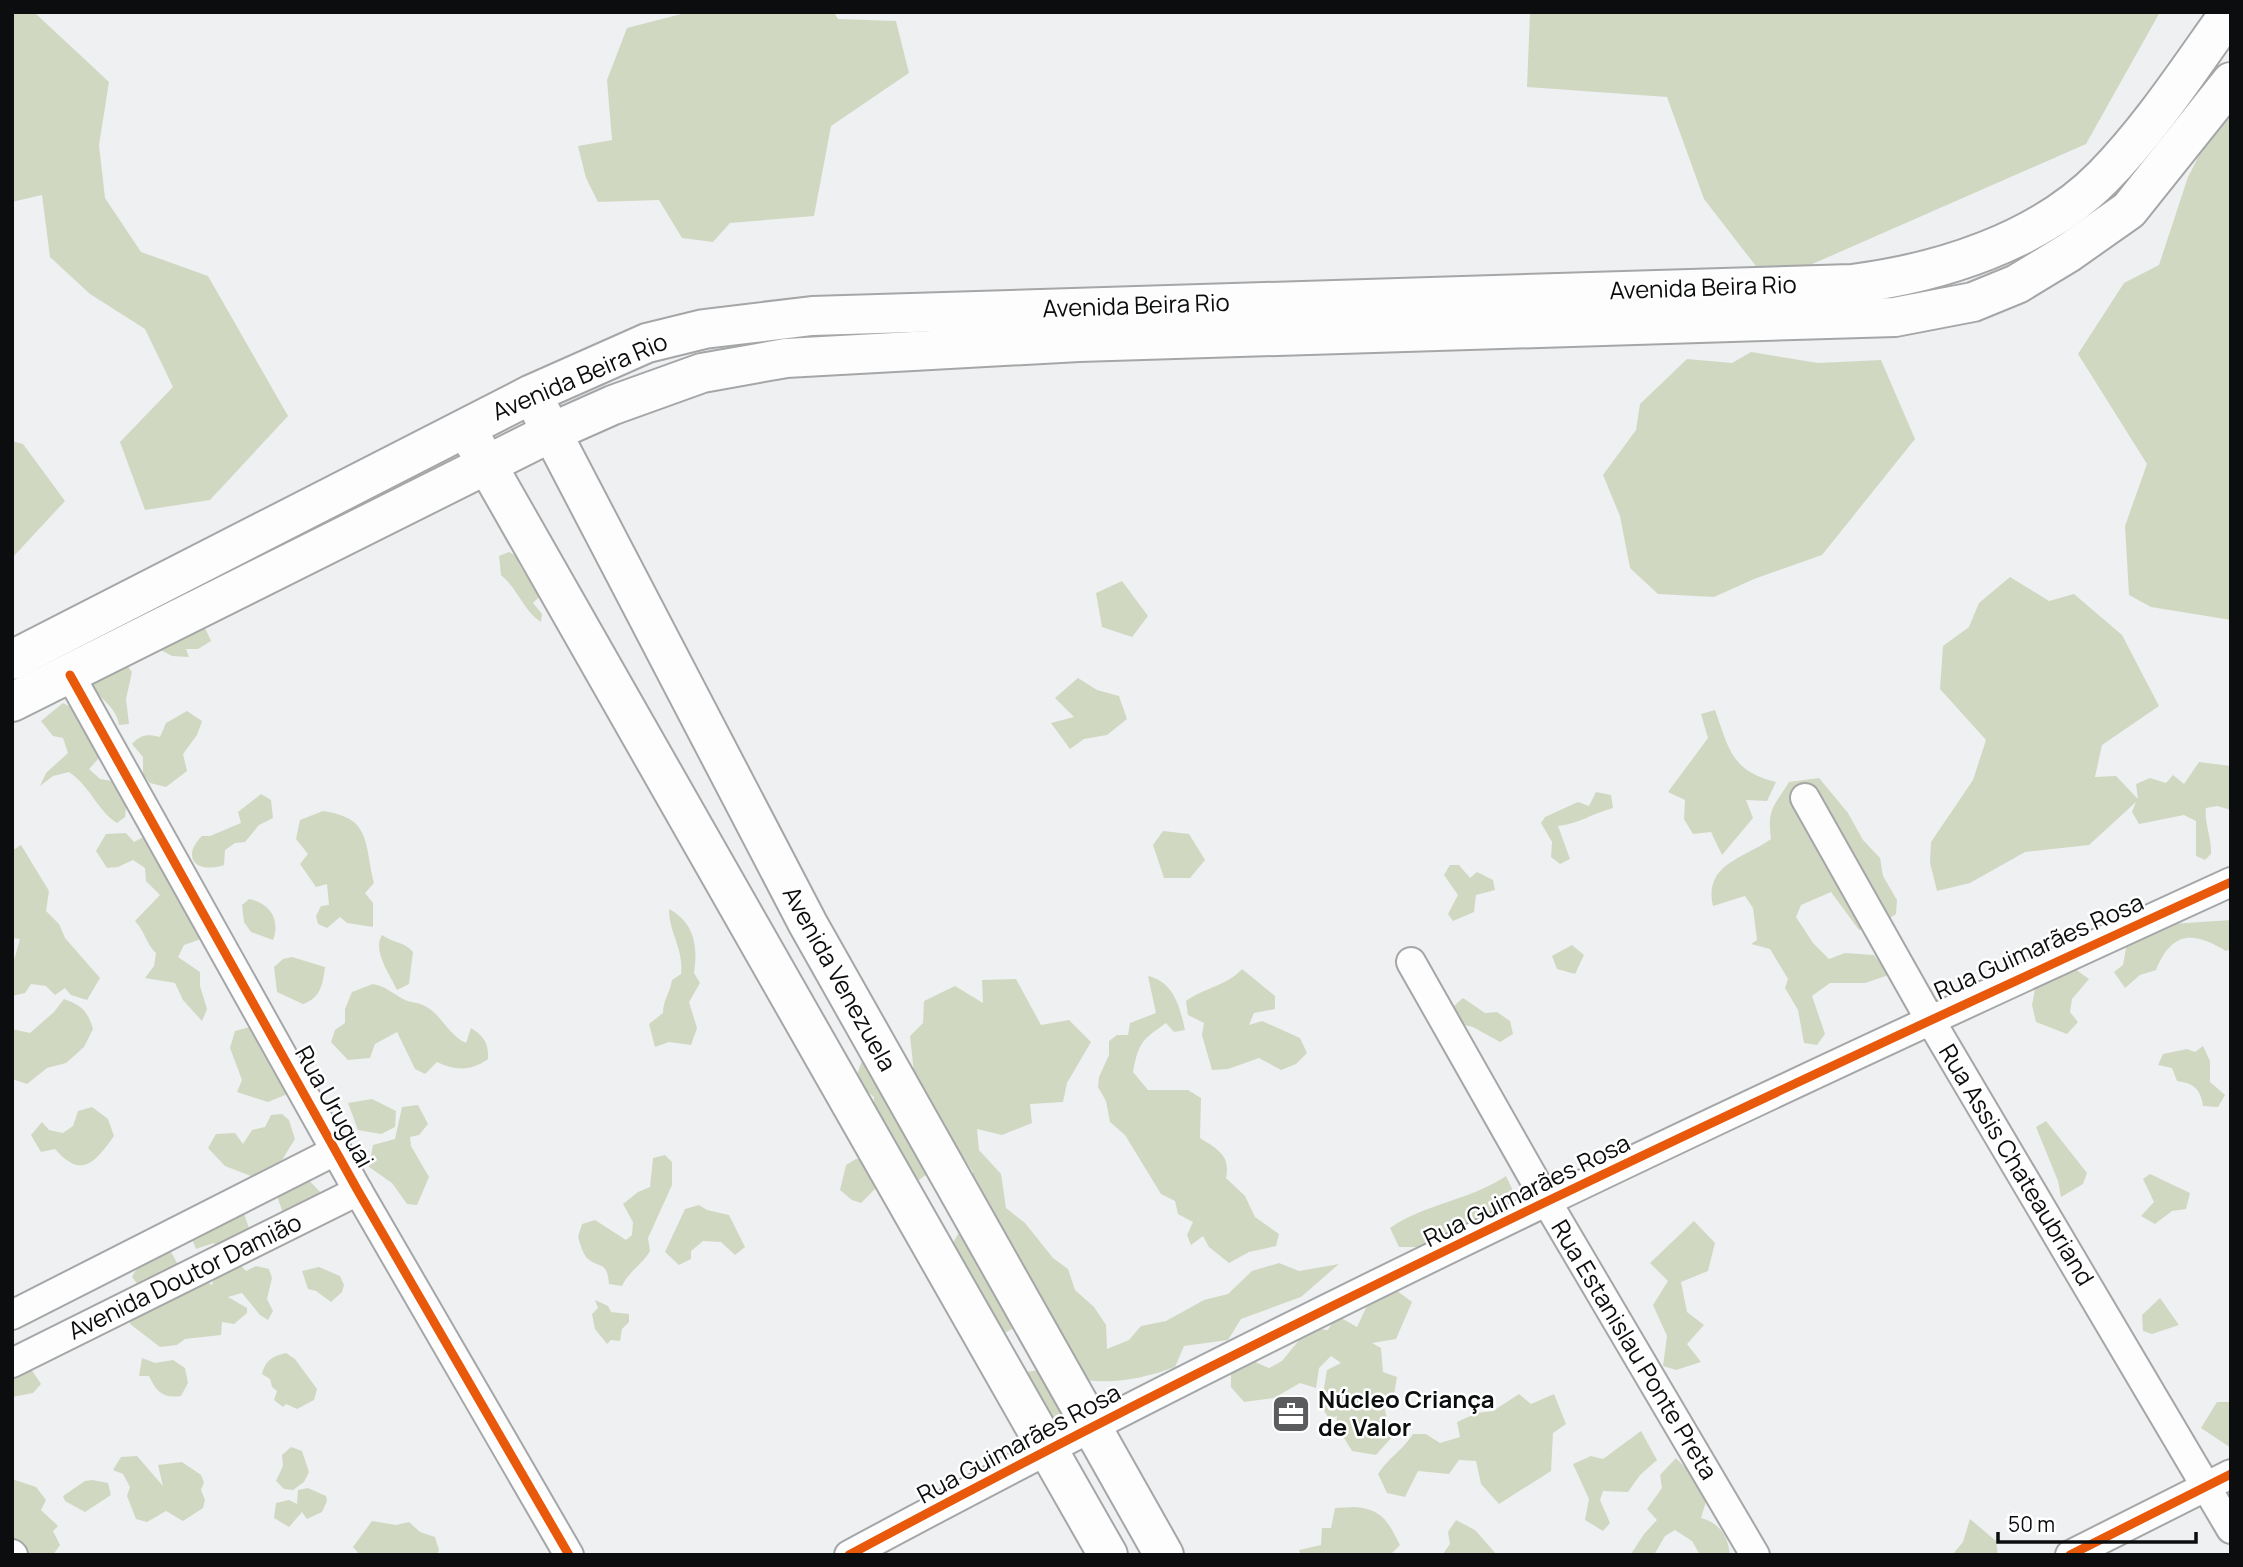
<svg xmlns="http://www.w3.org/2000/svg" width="2243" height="1567" viewBox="0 0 2243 1567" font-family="Manrope,sans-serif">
<rect width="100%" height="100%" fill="#eff0f2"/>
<g fill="#d1d8c2">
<path d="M12 12H34L109 82 99 145 105 198 141 252 208 276 288 416 210 500 145 510 120 442 173 387 145 329 90 294 50 257 42 195 12 202Z"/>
<path d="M689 12H834L838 19 896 21 909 73 831 126 814 216 730 223 713 242 682 238 659 200 598 202 586 178 578 146 612 140 607 80 627 28Z"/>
<path d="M1530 12H2160L2086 144 1769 283 1704 199 1667 97 1527 87Z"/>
<path d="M2231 103V620L2151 607 2129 595 2125 526 2147 464 2078 354 2124 283 2159 265 2188 177 2224 107Z"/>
<path d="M1751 352 1818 363 1881 360 1915 439 1822 555 1754 579 1714 597 1658 594 1630 568 1620 516 1603 475 1636 430 1640 404 1687 359 1732 363Z"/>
<path d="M12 441 23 444 65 501 12 558Z"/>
<path d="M509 552 517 556C519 571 534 581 540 596L533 603 542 614 541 622C524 612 518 589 501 575L499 556Z"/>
<path d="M2010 577 2049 601 2074 594 2122 635 2159 706 2102 745 2095 777 2116 776 2138 799 2136 784 2150 778 2166 783 2173 775 2184 784 2199 762 2231 766V810L2217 806 2206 808C2204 824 2212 838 2211 854L2205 860 2196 856V821L2184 815 2139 824 2132 812 2136 802 2089 845 2025 852 1970 883 1937 891 1930 863 1931 842 1973 780 1986 740 1940 689 1943 646 1969 627 1979 603Z"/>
<path d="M1122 581 1148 616 1132 637 1102 627 1096 593Z"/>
<path d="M194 622 206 630 211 641 198 649H186L189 657 172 656 151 645Z"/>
<path d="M123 660 132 672 126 699 129 724 119 725C117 706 95 696 87 679Z"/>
<path d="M1078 678 1097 690 1119 696 1127 719 1107 735 1084 739 1070 749 1051 723 1074 717 1055 698Z"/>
<path d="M63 703 76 710 107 749 89 769 100 779 117 782 127 800 125 817 117 823C97 810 90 786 69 772L53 776 40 786 46 773 68 753 63 738 53 736 41 721Z"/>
<path d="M1715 710C1729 749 1731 771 1776 782L1767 801 1746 800 1753 818 1722 855 1711 832 1693 834 1684 819 1685 800 1668 792 1708 738 1701 714Z"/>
<path d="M187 711 202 721 197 735 183 754 187 771 166 787 150 783 143 775V757L132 744C141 734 148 734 160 737L166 723Z"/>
<path d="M1819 778 1848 813 1863 840 1880 858 1883 876 1897 900 1896 914 1877 927 1859 930 1831 892 1801 905 1796 917 1813 943 1829 959 1845 953 1874 955 1889 975 1865 983H1830L1812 996 1825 1034 1817 1045 1804 1043 1798 1010 1785 988 1788 979 1770 949 1751 944 1757 940 1753 908 1745 896 1713 906C1703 864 1745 858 1771 839 1767 808 1774 807 1789 782Z"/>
<path d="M1596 792 1611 795 1613 808C1593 813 1579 824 1558 826L1570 859 1560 864 1551 857 1552 842 1541 823 1545 817 1578 802 1589 806Z"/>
<path d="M261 794 271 800 273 818 259 825 245 842 235 843 225 850 224 865C197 874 180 858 202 836H210L241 823 238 812Z"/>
<path d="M323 811C371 818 364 841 374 883L365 893 373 903V927L347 923 340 917 327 928 318 924 316 916 321 906 329 905 327 884 316 887 300 864 308 854 296 839 300 820Z"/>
<path d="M1163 831 1189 834 1205 860 1190 878H1164L1153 845Z"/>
<path d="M126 833 134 842 147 835 204 938 184 945 178 957 200 972V986L207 1009 202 1021 183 1000 175 983 145 978 154 966 156 953C146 944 145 931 135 921L160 895 146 881 145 868 133 860 118 867 107 868 96 851 106 834Z"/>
<path d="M21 845 49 891 46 911 59 924 65 938 100 978 87 1000 71 995 65 988 55 995 46 986 31 984 25 993 12 996V967L20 939 12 938V851Z"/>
<path d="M1450 865H1459L1470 878 1477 872 1493 880 1495 890 1476 895 1474 912 1453 921 1448 914 1458 895 1444 875Z"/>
<path d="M249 899C269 903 281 919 273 940L251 932 244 922 242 905Z"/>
<path d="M669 909C695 923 698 947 694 973L700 983 689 1002 697 1028 691 1045 669 1042 655 1047 649 1024 663 1013C663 1000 670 993 672 980L681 974C684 949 669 933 669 909Z"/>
<path d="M2231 920V949L2226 951C2193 931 2172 931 2156 970L2140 975 2125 988 2114 972 2123 965 2127 943 2171 924Z"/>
<path d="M382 935C393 943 405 942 413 952L409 984 397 990C390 974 372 951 382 935Z"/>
<path d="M1572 945 1584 955 1575 974 1557 969 1552 956Z"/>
<path d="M292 957 325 967C323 983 321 998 303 1004L277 992 274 967 283 959Z"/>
<path d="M2065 962 2089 979 2072 999 2070 1012 2078 1022 2067 1034 2036 1022 2032 1005 2036 984Z"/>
<path d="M1242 969 1275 996V1009L1254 1013 1249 1025 1262 1021 1300 1038 1307 1053 1296 1064 1281 1070 1259 1058 1228 1069 1212 1070 1202 1035 1204 1023 1188 1015 1186 1001C1204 988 1228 985 1242 969Z"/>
<path d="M1148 976C1174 982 1180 1007 1185 1030L1174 1032 1166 1023C1143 1040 1139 1040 1133 1072L1148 1090H1188L1201 1098 1200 1138C1217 1149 1231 1155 1226 1178L1245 1196 1255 1217 1279 1234 1276 1246 1249 1252 1229 1263 1209 1247 1203 1236 1191 1245 1187 1235 1193 1222 1178 1214 1175 1201 1161 1194 1125 1135 1110 1122 1106 1101 1098 1087 1099 1077 1109 1055V1041L1117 1035H1128L1130 1023 1156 1013Z"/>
<path d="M1016 979 1041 1025 1069 1020 1091 1042 1067 1083 1063 1102 1030 1104 1032 1123 1002 1135 977 1129 979 1150 1001 1174 1006 1208 1025 1223 1053 1258 1068 1269 1075 1290 1094 1307 1106 1325 1107 1349 1129 1340 1141 1326 1166 1321 1204 1300 1228 1294 1252 1271 1279 1263 1299 1271 1339 1264 1301 1297 1241 1319 1228 1340 1184 1346 1175 1367C1139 1380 1106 1386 1068 1377L959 1215 973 1172 915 1083 910 1036 923 1023 924 1001 955 986 983 1003 982 980Z"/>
<path d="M373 984C387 987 392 993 403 999 410 1003 418 1002 425 1006 442 1015 449 1036 466 1043L471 1028C484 1036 489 1044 488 1059 472 1071 455 1071 437 1062L425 1074 415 1069 397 1032 375 1044 370 1058 348 1060 331 1042 335 1030 345 1023V1009L352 992Z"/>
<path d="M1463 998 1485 1013 1497 1012 1510 1021 1513 1034 1500 1042 1473 1027 1456 1023 1454 1006Z"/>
<path d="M64 999C81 1005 88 1011 93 1029L84 1047 66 1063 47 1068 27 1084 12 1079V1029L30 1033 54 1012Z"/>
<path d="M253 1026 290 1093 268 1102 237 1092 242 1080 230 1048 235 1031Z"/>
<path d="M2203 1046 2210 1061V1082L2225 1095 2218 1107 2203 1106C2201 1090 2194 1083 2177 1081L2172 1068 2158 1065 2163 1054 2187 1049 2195 1052Z"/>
<path d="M869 1058 931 1171 915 1183H881L861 1203 852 1200 840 1190 846 1165 856 1159 873 1160 874 1097 862 1087 857 1075 861 1063Z"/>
<path d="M372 1099 396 1111 395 1127 381 1134 358 1130 348 1103Z"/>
<path d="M418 1105 428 1124 419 1135 410 1137 411 1146 429 1177 417 1205 407 1204 392 1183 369 1167 373 1145 395 1139 402 1107Z"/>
<path d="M92 1107 108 1119 114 1136C95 1162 82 1180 55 1149L41 1152 31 1135 42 1122 49 1130 63 1133 73 1126 78 1111Z"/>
<path d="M282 1114 289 1120 295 1139 282 1160 251 1176 225 1166 208 1148 216 1134 235 1133 243 1144 252 1130 265 1127 271 1115Z"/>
<path d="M2046 1121 2087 1173 2083 1184 2061 1197 2058 1181 2036 1127Z"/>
<path d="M665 1155 672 1162V1185L648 1238 650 1251C642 1265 629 1271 622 1286L609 1284C607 1261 601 1269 588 1259 583 1255 580 1243 578 1237L582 1224 595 1220 626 1240 632 1235 633 1222 623 1204 638 1192 650 1187 653 1158Z"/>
<path d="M303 1174 321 1193 324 1207 284 1216 275 1190Z"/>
<path d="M2150 1174 2190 1193 2186 1209 2172 1211 2155 1224 2141 1216 2154 1202 2143 1179Z"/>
<path d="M1506 1176 1515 1195 1493 1213 1429 1247H1399L1390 1228C1426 1203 1471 1200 1506 1176Z"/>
<path d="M699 1205 707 1210 729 1215 745 1247 735 1255 721 1242 703 1241 691 1251V1259L679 1265 665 1252 685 1209Z"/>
<path d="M243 1211 250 1231 220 1249 214 1243 196 1249 189 1232Z"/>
<path d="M1694 1221 1715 1243 1708 1271 1681 1282 1687 1312 1704 1325 1687 1344 1701 1362 1676 1370 1663 1366 1667 1336 1653 1305 1668 1281 1650 1263Z"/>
<path d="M967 1230 1027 1330 1012 1329 997 1337C971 1318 933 1300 924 1266L957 1265 958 1253 954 1241 958 1234Z"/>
<path d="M171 1252 181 1270 139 1286 132 1277C140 1260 153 1255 171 1252Z"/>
<path d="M237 1262 246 1271 256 1266 269 1269 272 1278 267 1299 273 1311 268 1320 260 1315 242 1293 228 1297 247 1308V1313L234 1324 222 1322 221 1335 185 1339 177 1345 160 1347 130 1324 131 1307 194 1274 212 1285 214 1277Z"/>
<path d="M319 1267 340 1276 344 1285 342 1292 331 1302 316 1291 308 1289 302 1271Z"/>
<path d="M1392 1287 1412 1302 1396 1339 1372 1343 1381 1348 1383 1372 1397 1377 1393 1401 1380 1392 1392 1437 1376 1455 1352 1451 1336 1425 1337 1416 1329 1419 1321 1405 1327 1370 1341 1363 1331 1356 1319 1368 1316 1388 1300 1383 1274 1398 1244 1402 1231 1387V1370L1246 1358 1269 1368 1282 1361 1309 1328 1328 1330 1336 1315 1357 1327 1373 1293Z"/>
<path d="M2160 1298 2179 1325 2152 1334 2143 1331 2142 1315Z"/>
<path d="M595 1300 608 1306 611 1312 629 1314V1322L622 1329 620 1341 611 1340 607 1344 595 1329 592 1314 598 1308Z"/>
<path d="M286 1353 295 1359 317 1389 314 1400 297 1409 286 1404 283 1407 274 1400 277 1391 272 1387 270 1379 262 1374C265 1361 272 1356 286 1353Z"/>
<path d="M142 1358 155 1363 173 1360 185 1368 188 1383 181 1396C163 1399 156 1391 149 1376H139Z"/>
<path d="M31 1369 41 1384 33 1393 12 1397V1377Z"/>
<path d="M1040 1370 1073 1433 1054 1437 1026 1372Z"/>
<path d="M1519 1394 1531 1404 1554 1394 1566 1424 1553 1433 1551 1471 1499 1504 1481 1484 1476 1461 1459 1460 1449 1474 1418 1471 1405 1497 1387 1493 1378 1474C1389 1457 1403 1450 1413 1434H1426L1440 1443 1460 1437 1457 1422 1477 1413 1493 1411Z"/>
<path d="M2217 1402H2231V1448L2201 1428Z"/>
<path d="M1641 1431 1657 1460 1640 1475 1628 1492 1603 1491 1600 1500 1610 1523 1603 1531 1585 1520 1589 1499 1573 1464 1591 1456 1603 1459Z"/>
<path d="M291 1447 302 1451 309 1472 304 1482 293 1490 284 1489 276 1481 283 1466 282 1455Z"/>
<path d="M137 1456 163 1486 158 1465 182 1462 201 1475 204 1482 201 1490 205 1500 203 1508 183 1521 166 1511 147 1522 136 1519 127 1496 130 1487 123 1474 113 1470 121 1457Z"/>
<path d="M1676 1458 1709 1492 1701 1518C1720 1523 1728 1536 1730 1555H1700L1692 1541 1675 1530 1665 1536 1654 1555 1631 1554 1644 1534 1657 1520 1647 1509 1662 1488 1660 1475Z"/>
<path d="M12 1479 36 1487 46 1500 41 1510 58 1526 53 1531 60 1545 53 1555H12Z"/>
<path d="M92 1480 108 1483 111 1495 85 1512 65 1501 63 1496 85 1481Z"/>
<path d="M308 1488 326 1496 327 1501 322 1512 307 1519 302 1512 289 1527 274 1518 276 1503 289 1500 297 1504 298 1490Z"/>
<path d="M1354 1507C1382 1509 1388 1521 1400 1545L1390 1555H1301L1299 1550 1321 1545 1322 1528H1331L1335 1508Z"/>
<path d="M1970 1519 1996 1541 1998 1555H1952L1963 1542Z"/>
<path d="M1456 1520 1475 1530 1497 1555H1442L1450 1544 1448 1532Z"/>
<path d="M372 1521 396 1525 409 1522 420 1532 435 1537 439 1550 437 1555H360L353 1547Z"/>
</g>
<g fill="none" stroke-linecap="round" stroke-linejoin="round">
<g stroke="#a5a6a7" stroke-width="32">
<g id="street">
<path d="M70 675 358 1191 569 1555"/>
<path d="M1805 798 1929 1018 2231 1529"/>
<path d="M1411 962 1547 1202 1755 1555"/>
<path d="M12 1315 337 1150"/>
<path d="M12 1363 358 1191"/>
<path d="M12 1554 13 1555"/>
<path d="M849 1555C1301 1312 1765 1095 2231 882"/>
<path d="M2070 1555 2231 1474"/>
</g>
</g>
<g stroke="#a5a6a7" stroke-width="42">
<g id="secondary">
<path d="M540 410 808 924 1164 1555"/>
<path d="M474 442 1108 1555"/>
<path d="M12 660 532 394 647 343 704 329 812 316 1852 284C1939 273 2039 242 2103 177 2151 128 2190 68 2230 12"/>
<path d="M12 702 550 433 613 405 702 373 786 358 1079 342 1895 317 1973 302 2017 284 2068 253 2129 210 2231 82"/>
</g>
</g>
<use href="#street" stroke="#fdfdfd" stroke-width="28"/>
<use href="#secondary" stroke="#fdfdfd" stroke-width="38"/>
<g stroke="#fff" stroke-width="13">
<g id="cycleway">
<path d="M70 675 358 1191 569 1555"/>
<path d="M849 1555C1301 1312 1765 1095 2231 882"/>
<path d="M2070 1555 2231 1474"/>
</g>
</g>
<use href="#cycleway" stroke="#e8590c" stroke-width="9"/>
</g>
<defs>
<g id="office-square" transform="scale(2.0125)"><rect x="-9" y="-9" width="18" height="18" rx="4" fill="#5b5c5e" stroke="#fff"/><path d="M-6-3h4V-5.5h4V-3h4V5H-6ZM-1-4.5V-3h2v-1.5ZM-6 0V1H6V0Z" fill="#fff"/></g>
</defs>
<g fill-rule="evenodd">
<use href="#office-square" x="1291" y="1414"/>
</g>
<g text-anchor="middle" stroke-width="5" stroke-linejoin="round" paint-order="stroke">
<g font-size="24" fill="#0c0d0e" stroke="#fff">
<text transform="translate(1703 288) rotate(-2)" y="8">Avenida Beira Rio</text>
<text transform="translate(1136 306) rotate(-2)" y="8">Avenida Beira Rio</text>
<text transform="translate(580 377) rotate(-23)" y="8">Avenida Beira Rio</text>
<text transform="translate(2039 947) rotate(-24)" y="8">Rua Guimarães Rosa</text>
<text transform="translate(839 979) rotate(61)" y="8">Avenida Venezuela</text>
<text transform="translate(334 1107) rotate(61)" y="8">Rua Uruguai</text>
<text transform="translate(2016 1165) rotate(59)" y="8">Rua Assis Chateaubriand</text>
<text transform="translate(1527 1191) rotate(-26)" y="8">Rua Guimarães Rosa</text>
<text transform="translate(185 1277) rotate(-26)" y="8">Avenida Doutor Damião</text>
<text transform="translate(1634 1350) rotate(59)" y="8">Rua Estanislau Ponte Preta</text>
<text transform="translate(1019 1444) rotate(-28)" y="8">Rua Guimarães Rosa</text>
</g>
<g font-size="24" font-weight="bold" fill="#0c0d0e" stroke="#fff" text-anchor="start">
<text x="1318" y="1408">Núcleo Criança<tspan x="1318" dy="28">de Valor</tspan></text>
</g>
</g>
<rect width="2243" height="1567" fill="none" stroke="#0c0d0e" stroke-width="28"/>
<path d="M1998 1532v10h198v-10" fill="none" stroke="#0c0d0e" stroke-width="3.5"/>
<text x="2008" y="1532" font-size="21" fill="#0c0d0e" stroke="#ffffff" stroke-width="5" paint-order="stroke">50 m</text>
</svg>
